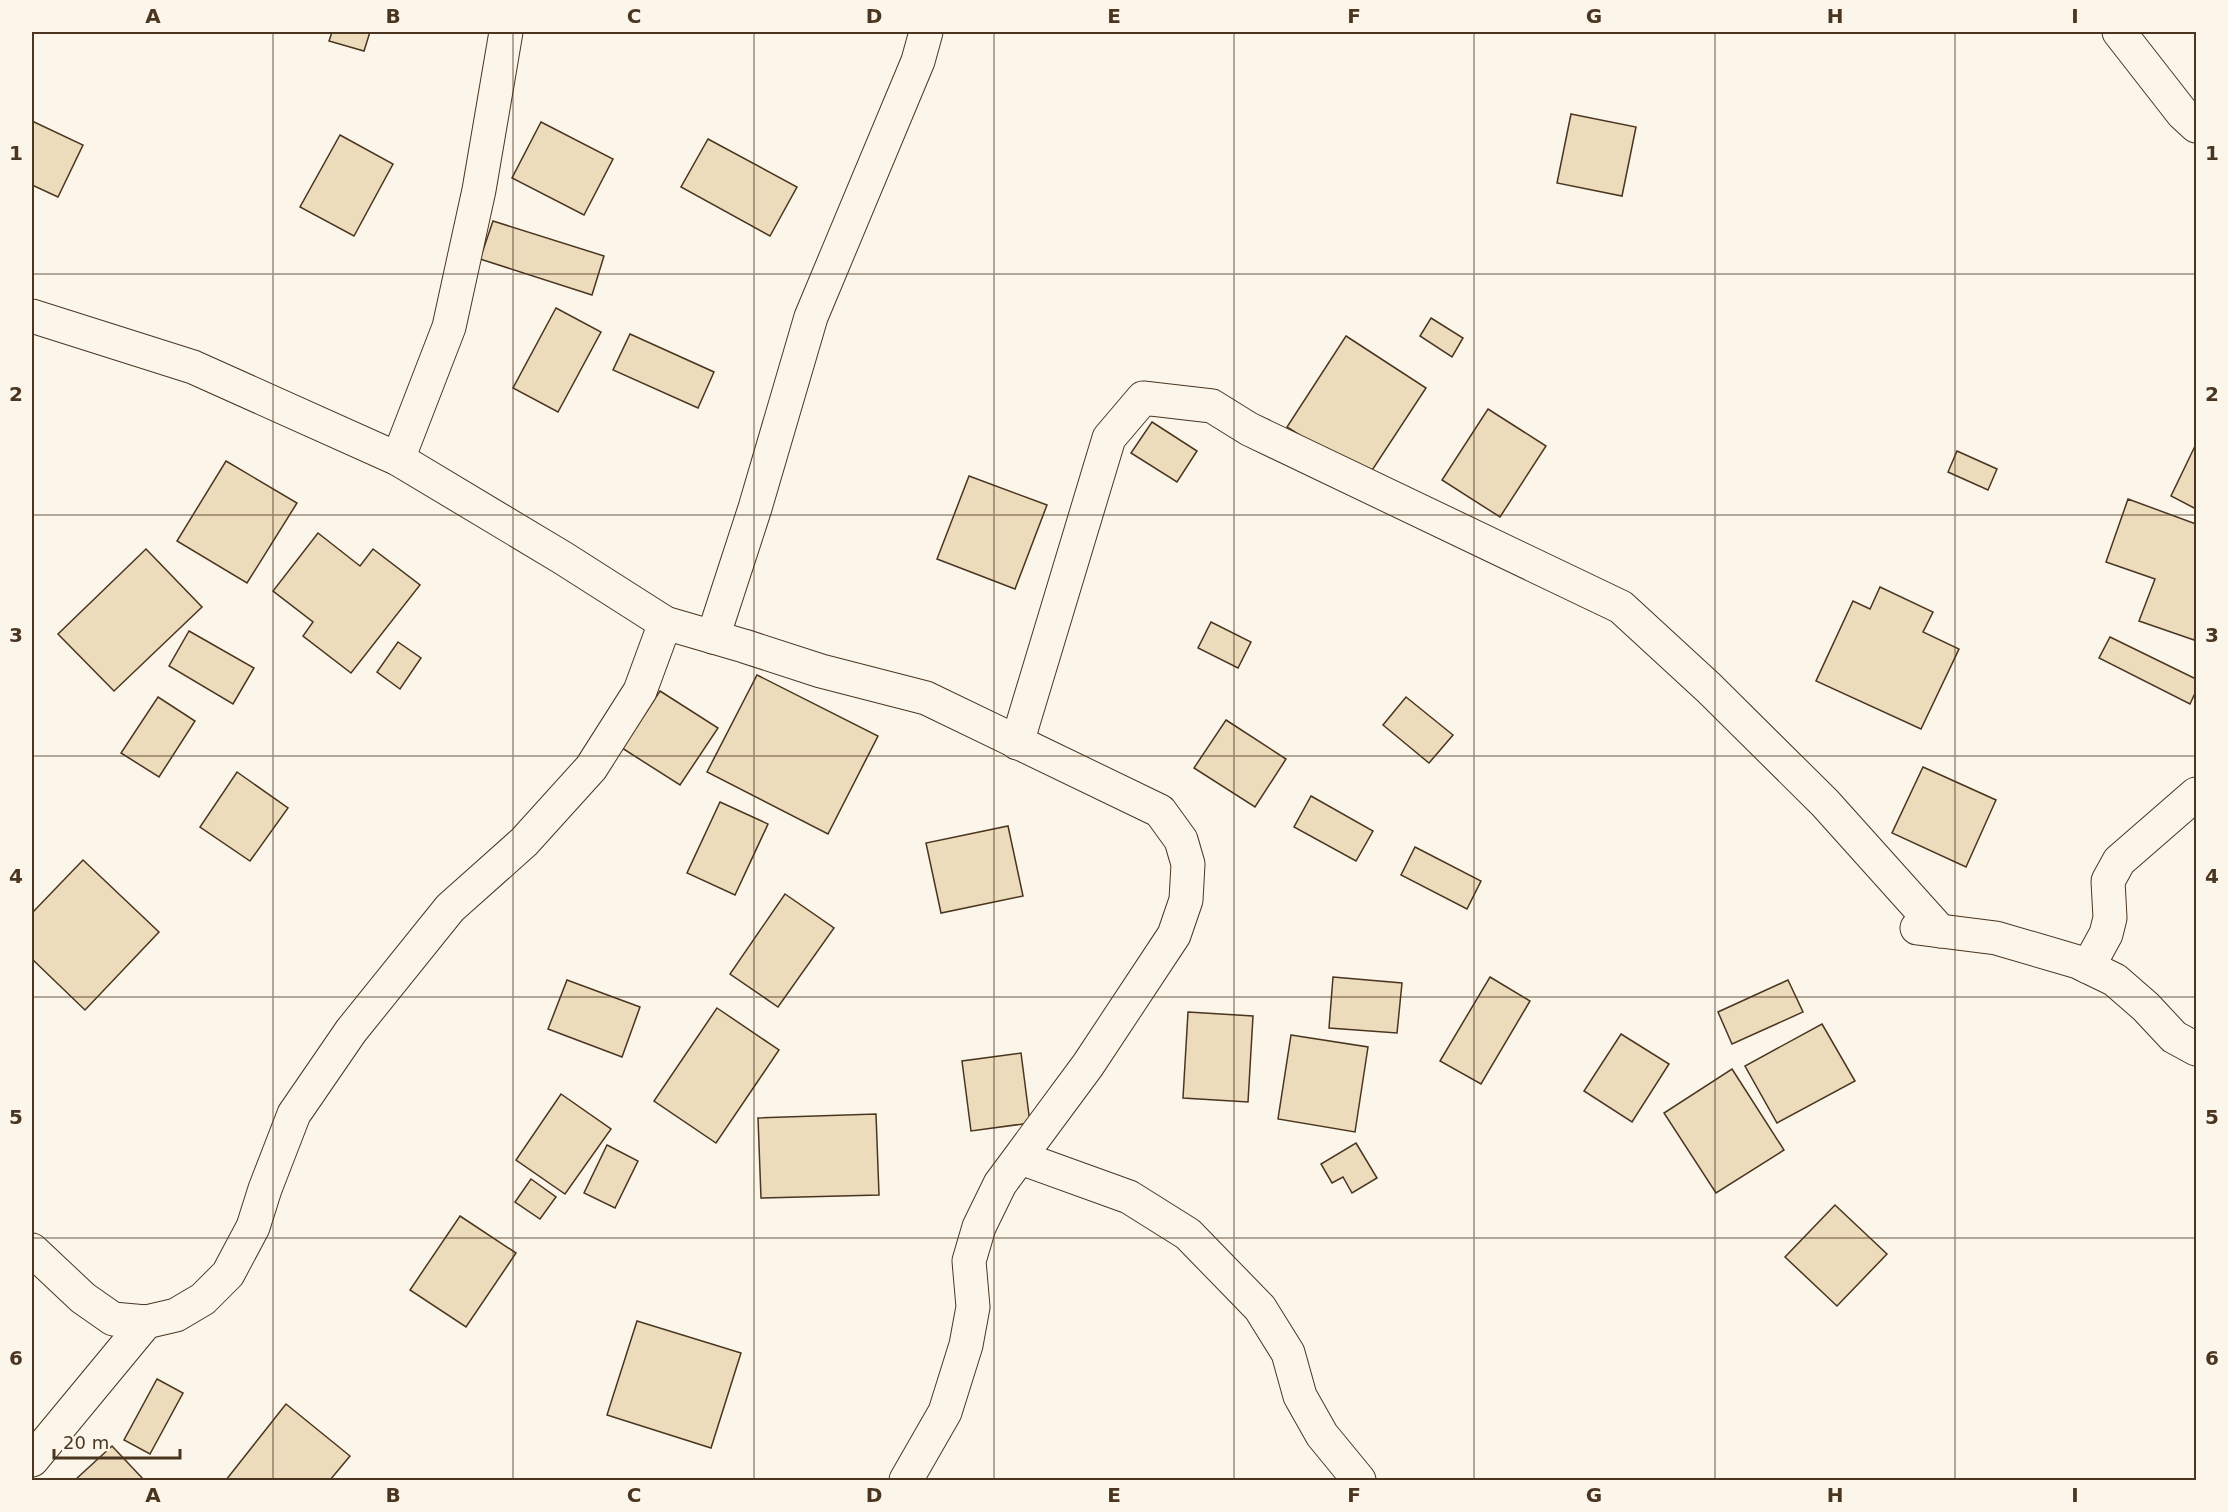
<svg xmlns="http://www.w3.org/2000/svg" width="2228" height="1512" viewBox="0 0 2228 1512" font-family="'DejaVu Sans',sans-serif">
<rect width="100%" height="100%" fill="#fbf6e9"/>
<g fill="#ecdcbc" stroke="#4a3520" stroke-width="1.5">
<path d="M332 32H370L364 51 329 41Z"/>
<path d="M1571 114 1636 127 1622 196 1557 183Z"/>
<path d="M32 121 83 145 58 197 32 185Z"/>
<path d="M541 122 613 159 584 215 512 178Z"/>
<path d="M340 135 393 164 354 236 300 207Z"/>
<path d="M708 139 797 187 770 236 681 187Z"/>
<path d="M493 221 604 256 592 295 480 259Z"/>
<path d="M556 308 601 332 558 412 513 388Z"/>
<path d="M1431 318 1463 338 1452 357 1420 336Z"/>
<path d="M630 334 714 372 698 408 613 370Z"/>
<path d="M1346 336 1426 388 1367 478 1287 427Z"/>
<path d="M1488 409 1546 446 1500 517 1442 480Z"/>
<path d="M1152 422 1197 451 1177 482 1131 453Z"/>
<path d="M2196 444V509L2171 496Z"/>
<path d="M1957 451 1997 469 1988 490 1948 472Z"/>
<path d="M226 461 297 503 247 583 177 541Z"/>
<path d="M969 476 1047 505 1015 589 937 559Z"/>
<path d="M2128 499 2196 524V634L2194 640 2139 621 2155 579 2106 562Z"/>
<path d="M318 533 360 566 373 549 420 585 351 673 303 636 313 622 273 591Z"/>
<path d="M146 549 202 607 114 691 58 634Z"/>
<path d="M1880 587 1933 612 1923 632 1959 649 1921 729 1816 681 1853 601 1870 609Z"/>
<path d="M1211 622 1251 642 1238 668 1198 648Z"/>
<path d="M189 631 254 668 233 704 169 666Z"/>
<path d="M2110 637 2196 679V691L2190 704 2099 658Z"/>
<path d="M398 642 421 658 400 689 377 672Z"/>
<path d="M757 675 878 736 828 834 707 772Z"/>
<path d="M660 691 718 728 680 785 622 748Z"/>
<path d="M158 697 195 721 159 777 121 753Z"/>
<path d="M1406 697 1453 735 1429 763 1383 725Z"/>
<path d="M1226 720 1286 759 1255 807 1194 768Z"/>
<path d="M1923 767 1996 800 1966 867 1892 833Z"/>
<path d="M237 772 288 808 250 861 200 827Z"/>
<path d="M1311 796 1373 831 1356 861 1294 827Z"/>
<path d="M720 802 768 824 735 895 687 873Z"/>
<path d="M1008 826 1023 896 941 913 926 843Z"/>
<path d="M1415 847 1481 881 1467 909 1401 875Z"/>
<path d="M83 860 159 932 85 1010 32 959V913Z"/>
<path d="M785 894 834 928 778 1007 730 974Z"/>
<path d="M1333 977 1402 983 1397 1033 1329 1028Z"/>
<path d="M1490 977 1530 1001 1481 1084 1440 1061Z"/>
<path d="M567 980 640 1007 622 1057 548 1029Z"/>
<path d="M1788 980 1803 1012 1732 1044 1718 1012Z"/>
<path d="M717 1008 779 1050 716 1143 654 1101Z"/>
<path d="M1188 1012 1253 1016 1248 1102 1183 1098Z"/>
<path d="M1822 1024 1855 1081 1777 1123 1745 1066Z"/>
<path d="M1621 1034 1669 1064 1632 1122 1584 1091Z"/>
<path d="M1291 1035 1368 1047 1355 1132 1278 1119Z"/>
<path d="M1021 1053 1030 1123 971 1131 962 1061Z"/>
<path d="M1732 1069 1784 1150 1716 1193 1664 1113Z"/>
<path d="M561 1094 611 1129 565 1194 516 1160Z"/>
<path d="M876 1114 879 1195 761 1198 758 1118Z"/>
<path d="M1356 1143 1377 1178 1352 1193 1343 1177 1332 1183 1321 1164Z"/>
<path d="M607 1145 638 1161 615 1208 584 1193Z"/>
<path d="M531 1179 556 1197 540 1219 515 1202Z"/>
<path d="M1835 1205 1887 1254 1837 1306 1785 1257Z"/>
<path d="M460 1216 516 1253 466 1327 410 1290Z"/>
<path d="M637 1321 741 1353 711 1448 607 1415Z"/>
<path d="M157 1379 183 1393 150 1454 124 1440Z"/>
<path d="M286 1404 350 1456 330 1480H226Z"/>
<path d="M112 1446 144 1480H75Z"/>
</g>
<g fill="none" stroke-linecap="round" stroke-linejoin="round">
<g stroke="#4a3520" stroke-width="35">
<g id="minor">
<path d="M2119 32 2183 114 2196 126"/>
<path d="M32 316 193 367 398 459 563 558 665 623 744 646 821 671 926 698 1160 811 1181 840 1188 864 1186 900 1174 935 1088 1065 1000 1184 979 1227 969 1261 973 1307 966 1345 945 1412 906 1480"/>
<path d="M398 459 449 327 479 190 506 32"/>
<path d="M713 637 755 508 811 317 918 61 926 32"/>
<path d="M1017 743 1109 438 1143 398 1212 406 1249 429 1621 607 1709 688 1825 803 1940 931"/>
<path d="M1917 928 1996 938 2078 962 2115 980 2146 1007 2174 1037 2196 1049"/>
<path d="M2088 967 2106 934 2110 918 2108 881 2119 861 2196 794"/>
<path d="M1021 1158 1129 1197 1188 1234 1260 1308 1288 1353 1300 1396 1322 1435 1359 1480"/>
<path d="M32 1250 83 1298 113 1319 146 1322 176 1315 203 1299 228 1274 253 1227 265 1189 294 1114 351 1031 450 908 524 842 591 768 640 691 665 623"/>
<path d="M32 1460 146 1322"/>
</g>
</g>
<use href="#minor" stroke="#fbf6e9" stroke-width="33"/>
</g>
<path fill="none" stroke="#4a3520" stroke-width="1.5" stroke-opacity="0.55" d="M273 32V1480M513 32V1480M754 32V1480M994 32V1480M1234 32V1480M1474 32V1480M1715 32V1480M1955 32V1480M32 274H2196M32 515H2196M32 756H2196M32 997H2196M32 1238H2196"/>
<rect width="2228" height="1512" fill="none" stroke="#fbf6e9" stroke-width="66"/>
<path d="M54 1449v9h126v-9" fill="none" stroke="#4a3520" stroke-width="3"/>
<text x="63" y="1449" font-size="18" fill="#4a3520" stroke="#fbf6e9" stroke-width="4.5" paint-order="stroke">20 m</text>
<rect x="33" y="33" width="2162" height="1446" fill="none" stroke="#4a3520" stroke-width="2"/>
<g font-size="20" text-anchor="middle" font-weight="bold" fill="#4a3520">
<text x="153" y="23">A</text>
<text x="393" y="23">B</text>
<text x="634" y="23">C</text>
<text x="874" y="23">D</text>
<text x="1114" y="23">E</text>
<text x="1354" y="23">F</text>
<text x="1594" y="23">G</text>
<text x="1835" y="23">H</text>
<text x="2075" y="23">I</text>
<text x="16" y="160">1</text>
<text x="2212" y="160">1</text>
<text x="16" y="401">2</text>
<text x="2212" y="401">2</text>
<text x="16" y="642">3</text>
<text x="2212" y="642">3</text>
<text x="16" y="883">4</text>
<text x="2212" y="883">4</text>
<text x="16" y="1124">5</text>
<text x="2212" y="1124">5</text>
<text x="16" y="1365">6</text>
<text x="2212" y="1365">6</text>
<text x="153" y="1502">A</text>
<text x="393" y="1502">B</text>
<text x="634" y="1502">C</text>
<text x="874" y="1502">D</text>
<text x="1114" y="1502">E</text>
<text x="1354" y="1502">F</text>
<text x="1594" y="1502">G</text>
<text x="1835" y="1502">H</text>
<text x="2075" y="1502">I</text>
</g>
</svg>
